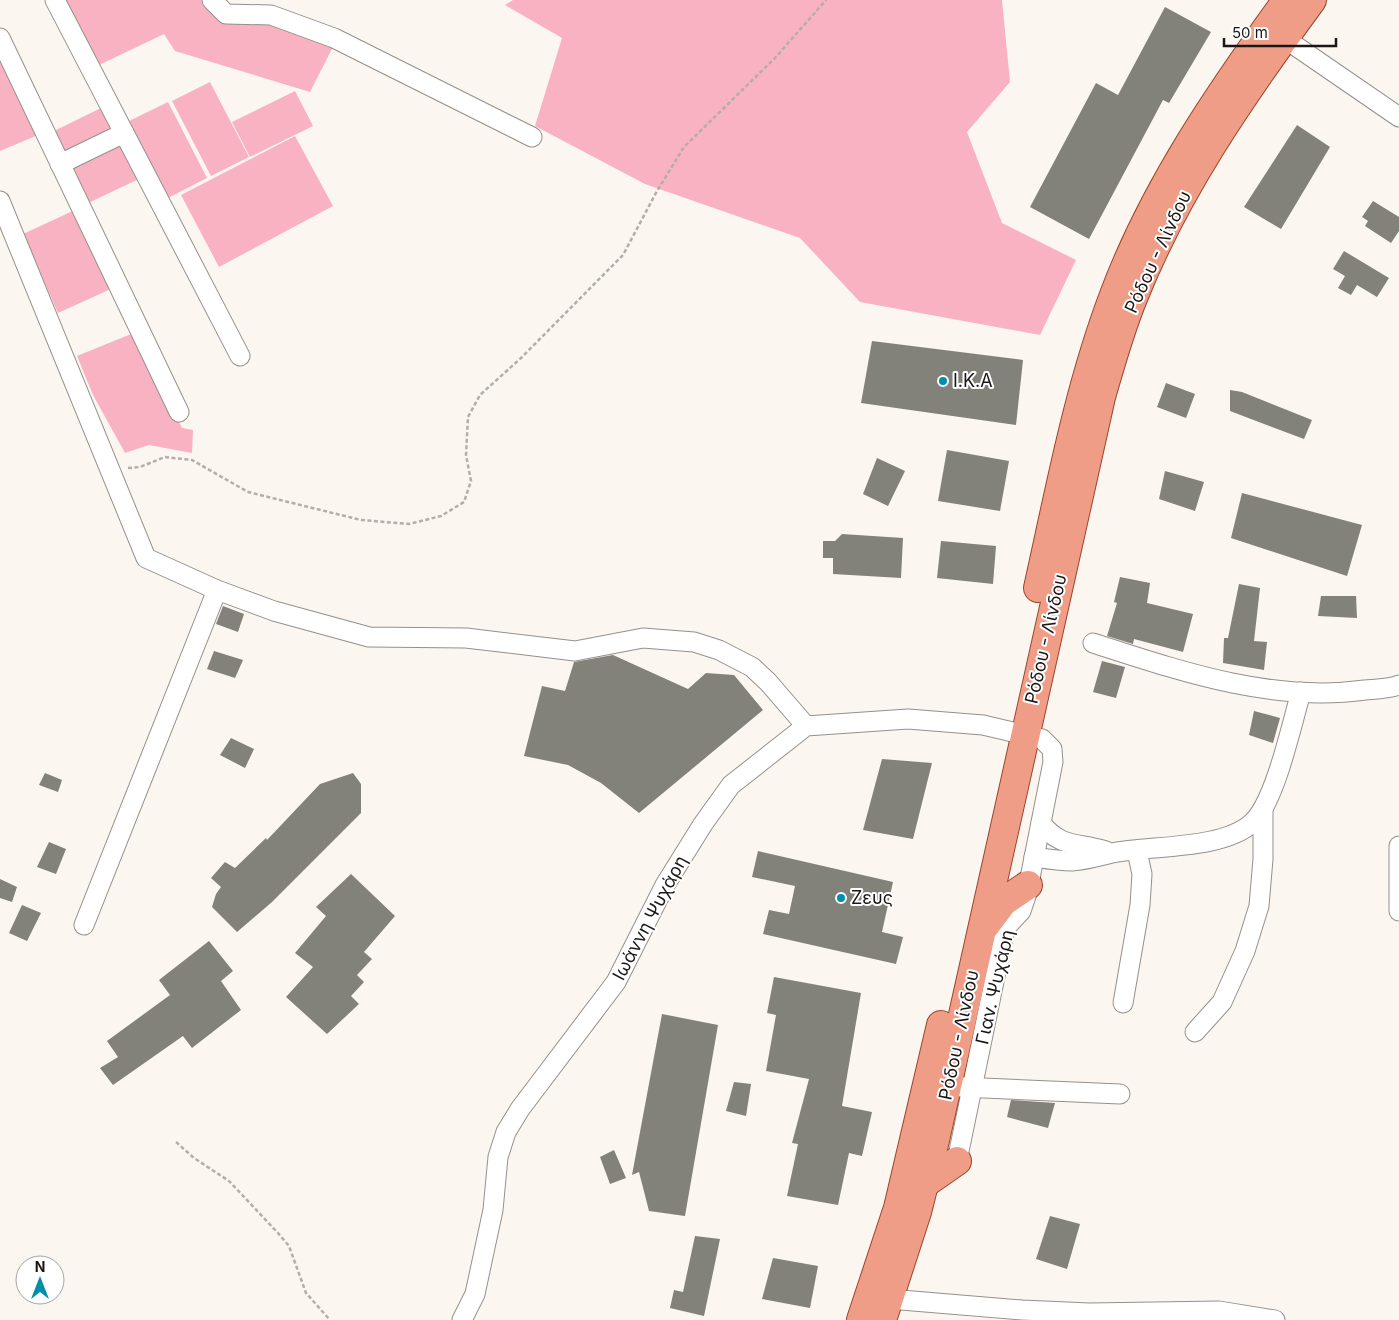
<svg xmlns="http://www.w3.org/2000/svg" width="1399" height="1320" viewBox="0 0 1399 1320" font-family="Inter,sans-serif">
<rect width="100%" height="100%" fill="#fcf6f1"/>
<g fill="#f9b2c1">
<path d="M62 0H207L335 43 310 92 175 51 164 34 97 66Z"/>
<path d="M513 0H1002L1010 82 967 132 1002 223 1076 260 1040 335 860 302 800 238 645 184 535 126 562 38 505 5Z"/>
<path d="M4 60 38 135 0 151V61Z"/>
<path d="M210 82 249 157 211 176 172 101Z"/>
<path d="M295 91 313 126 250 157 232 122Z"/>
<path d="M168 102 207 178 168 198 129 121Z"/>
<path d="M105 106 143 177 84 205 50 133Z"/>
<path d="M295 136 333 206 219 267 181 195Z"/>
<path d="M77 209 113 288 58 313 23 234Z"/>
<path d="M136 332 182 428 193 430 192 453 149 445 125 453 93 395 77 356Z"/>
</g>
<g fill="#82817a">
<path d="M1165 7 1211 32 1169 103 1163 100 1089 239 1030 207 1096 83 1118 95Z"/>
<path d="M1297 125 1330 147 1281 229 1244 207Z"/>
<path d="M1373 201 1399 217V231L1391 243 1365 226 1368 221 1362 217Z"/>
<path d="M1344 251 1389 278 1377 297 1357 285 1351 295 1338 288 1345 276 1333 269Z"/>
<path d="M872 341 1023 360 1016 425 861 403Z"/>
<path d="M1166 383 1195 394 1186 418 1157 407Z"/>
<path d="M1230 390 1242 392 1312 420 1304 439 1230 411Z"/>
<path d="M947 450 1009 461 1000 511 938 501Z"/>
<path d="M877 458 905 471 888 506 863 494Z"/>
<path d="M1165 471 1204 482 1195 511 1159 499Z"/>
<path d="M1242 493 1362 525 1347 576 1231 538Z"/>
<path d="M842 534 903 538 901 578 833 574V558H823V541H835Z"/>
<path d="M941 541 996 546 993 584 937 578Z"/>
<path d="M1120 577 1150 583 1147 603 1193 614 1183 652 1134 639 1133 644 1107 636 1117 603 1114 602Z"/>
<path d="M1239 584 1260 588 1254 641 1267 642 1264 670 1223 663 1224 638H1228Z"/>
<path d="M1321 596H1356L1357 618 1318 616Z"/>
<path d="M223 606 244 614 238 632 216 624Z"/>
<path d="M214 651 243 660 235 678 207 669Z"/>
<path d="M613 655 688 689 706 673 734 675 763 710 639 813 601 783 568 765 524 756 542 686 565 691 574 662Z"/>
<path d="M1102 661 1125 667 1116 698 1093 692Z"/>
<path d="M1254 711 1280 718 1273 743 1249 735Z"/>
<path d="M231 738 254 749 245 768 220 755Z"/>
<path d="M882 759 932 763 913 839 863 830Z"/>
<path d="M45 773 62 780 58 792 39 785Z"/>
<path d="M353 773 361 784V813L272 902 237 932 212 907 216 894 221 887 211 878 225 862 235 868 266 838 267 840 320 784Z"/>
<path d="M49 842 66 849 56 874 37 867Z"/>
<path d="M758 851 893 882 882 932 903 937 896 964 763 934 769 910 789 914 795 886 752 877Z"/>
<path d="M351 874 395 916 364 952 372 959 357 975 364 982 351 996 359 1004 327 1034 286 997 313 967 295 953 326 916 316 907Z"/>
<path d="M0 879 17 887 12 902 0 898Z"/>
<path d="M22 905 41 913 27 941 9 933Z"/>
<path d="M209 941 233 971 221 981 241 1010 192 1048 183 1036 113 1085 100 1068 118 1057 107 1041 170 995 159 980Z"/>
<path d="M774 977 861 993 842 1106 872 1112 862 1156 849 1153 838 1205 787 1196 798 1144 792 1143 809 1079 766 1071 776 1015 767 1013Z"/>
<path d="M662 1014 718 1025 685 1216 649 1211 639 1172 632 1175Z"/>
<path d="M734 1082 751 1084 746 1116 726 1111Z"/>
<path d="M1011 1100 1055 1103 1048 1128 1007 1117Z"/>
<path d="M614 1150 626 1178 610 1184 600 1157Z"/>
<path d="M1050 1216 1080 1224 1067 1269 1036 1259Z"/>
<path d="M695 1236 720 1239 704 1316 670 1308 674 1290 683 1292Z"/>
<path d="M773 1258 818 1266 810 1308 762 1299Z"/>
</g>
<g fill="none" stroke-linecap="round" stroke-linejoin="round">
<g stroke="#95908b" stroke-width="21">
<g id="street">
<path d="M55 0 240 356"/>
<path d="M212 0 226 14 271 15 334 38 532 137"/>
<path d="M0 38 179 412"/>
<path d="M1284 38 1399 117"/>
<path d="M60 164 124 133"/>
<path d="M0 201 146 558 217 590 274 611 369 637 466 638 575 651 643 638 694 642 719 650 752 667 768 682 806 726"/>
<path d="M1093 643C1180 671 1272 703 1365 690 1376 689 1389 689 1399 685"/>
<path d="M1041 823C1061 849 1078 842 1106 851"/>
<path d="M1399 846V911"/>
<path d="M1034 857C1047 859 1059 861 1072 861 1086 860 1099 856 1112 853 1151 845 1222 850 1252 823 1275 803 1292 723 1301 692"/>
<path d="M84 925 217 590"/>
<path d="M1123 1003 1140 905 1142 874 1137 851"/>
<path d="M1195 1032 1222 1002 1245 951 1259 906 1263 859V810"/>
<path d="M961 1087 1120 1094"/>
<path d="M889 1299 1022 1310 1089 1313 1219 1311 1275 1320"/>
<path d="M462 1320 475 1294 493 1210 498 1157 506 1132 520 1109 616 982 665 885 703 824 731 785 806 726 908 719 983 725 1042 739 1052 749 1053 762 1027 893 1021 911 1007 926 1004 933 957 1161"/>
</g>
</g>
<g stroke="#9d442b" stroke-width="30">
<g id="primary">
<path d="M1038 588C1060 490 1078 390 1114 295 1154 188 1220 92 1287 0"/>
<path d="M985 926 1003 902 1028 885"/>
<path d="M924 1184 957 1161"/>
<path d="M861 1320 898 1208 941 1025"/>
<path d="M882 1320 917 1212 935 1140 1101 397C1110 365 1119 334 1131 303 1174 193 1242 95 1312 0"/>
</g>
</g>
<g stroke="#b3aeaa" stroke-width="2.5" stroke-dasharray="4 2.5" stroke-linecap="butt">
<path d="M128 468 140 467 165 457 192 460 248 492 361 520 409 524 441 516 464 502 471 481 466 455 468 417 480 395 521 358 623 255 657 191 684 147 775 58 826 0"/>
<path d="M176 1142 194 1158 229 1181 278 1233 289 1246 306 1293 330 1320"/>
</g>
<use href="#street" stroke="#fff" stroke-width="19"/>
<use href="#primary" stroke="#ef9d87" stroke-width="28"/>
</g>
<g fill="#008faa" stroke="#fff" stroke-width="2">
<circle cx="943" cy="381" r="5"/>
<circle cx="841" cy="898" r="5"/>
</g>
<g text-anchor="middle" stroke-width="4" stroke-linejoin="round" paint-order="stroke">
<g font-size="18" fill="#1a1816" stroke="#fff">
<text transform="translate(1158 252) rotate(-65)" y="6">Ρόδου - Λίνδου</text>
<text transform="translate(1046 639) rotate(-77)" y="6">Ρόδου - Λίνδου</text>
<text transform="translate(650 918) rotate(-62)" y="6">Ιωάννη Ψυχάρη</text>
<text transform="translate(995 987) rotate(-77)" y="6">Γιαν. Ψυχάρη</text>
<text transform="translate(959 1035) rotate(-78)" y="6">Ρόδου - Λίνδου</text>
</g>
<g font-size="18" fill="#1a1816" stroke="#fff" text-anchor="start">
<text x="953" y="387">Ι.Κ.Α</text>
<text x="851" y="904">Ζευς</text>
</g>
</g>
<g transform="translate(40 1280)"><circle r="24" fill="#ffffff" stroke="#a3a3a2"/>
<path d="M0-4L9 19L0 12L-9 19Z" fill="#008faa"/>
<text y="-8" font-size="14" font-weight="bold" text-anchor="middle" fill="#1a1816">N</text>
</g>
<path d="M1224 38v8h112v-8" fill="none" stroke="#1a1816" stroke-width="2.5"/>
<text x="1232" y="38" font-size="15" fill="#1a1816" stroke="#ffffff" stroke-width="4" paint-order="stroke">50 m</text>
</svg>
